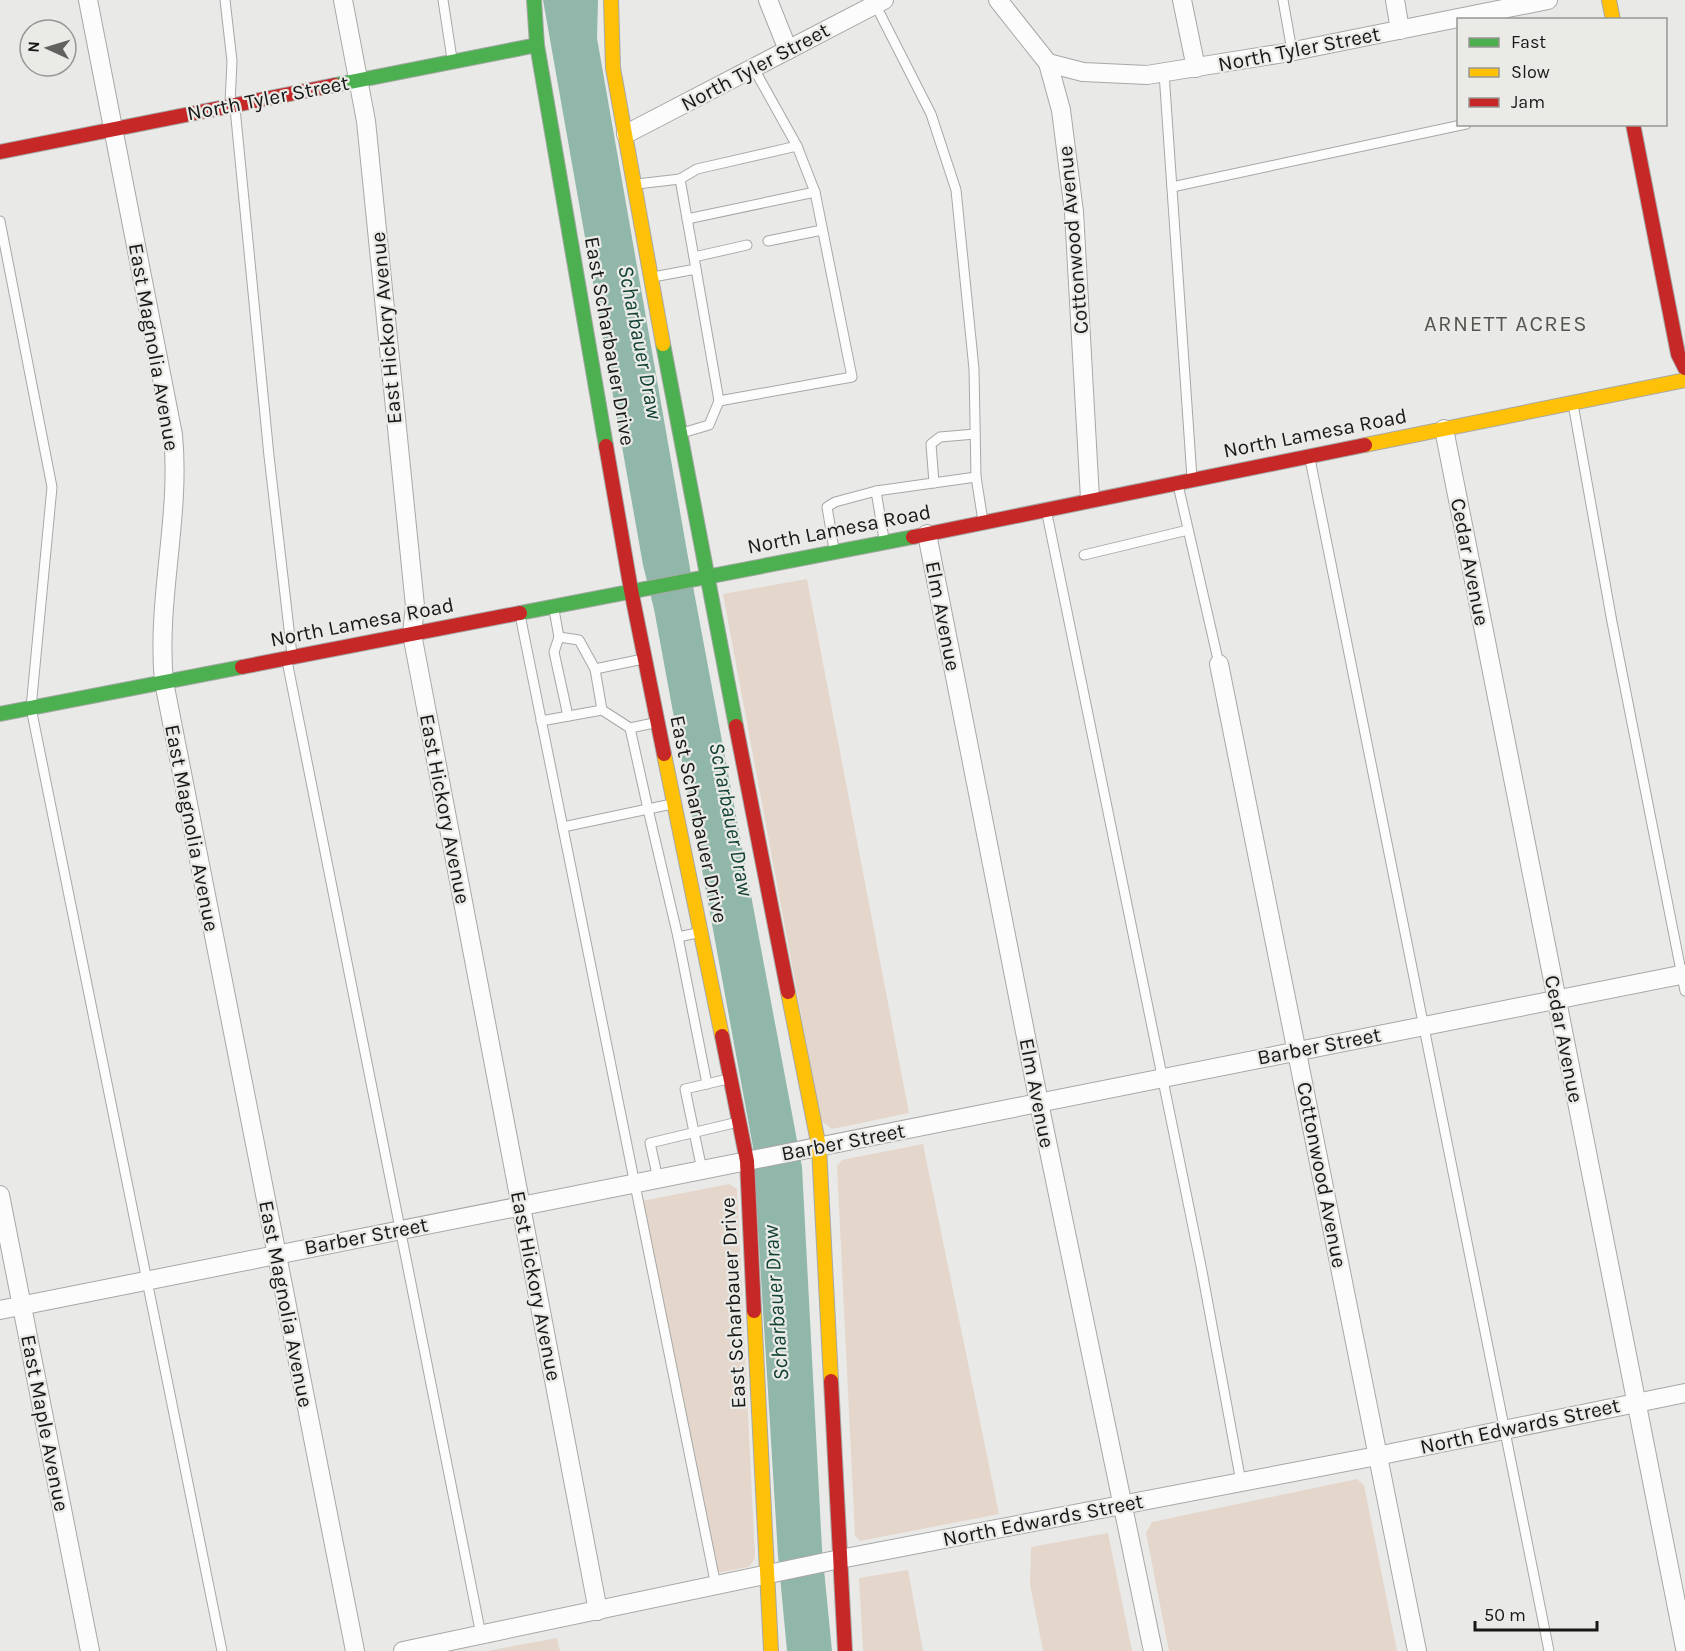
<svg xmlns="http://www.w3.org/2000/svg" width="1685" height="1651" viewBox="0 0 1685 1651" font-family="Karla,sans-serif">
<rect width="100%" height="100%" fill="#e9eae8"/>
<g fill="#e4d6cb">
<path d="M807 579 909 1113 832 1129 821 1121 723 594Z"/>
<path d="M923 1144 999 1514 860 1541 855 1536 837 1166 842 1160Z"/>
<path d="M729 1184 737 1189 755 1558 749 1567 716 1573 642 1201Z"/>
<path d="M1357 1479 1364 1485 1397 1651H1169L1146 1533 1152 1522Z"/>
<path d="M1108 1533 1132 1651H1043L1030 1584 1031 1547Z"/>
<path d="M908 1570 923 1651H863L859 1578Z"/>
<path d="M557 1638 560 1651H487Z"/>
</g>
<path fill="#91b7aa" d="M543 0H598L597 38 695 597 802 1167 822 1549 832 1651H787L778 1555 753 1147 654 609 643 565Z"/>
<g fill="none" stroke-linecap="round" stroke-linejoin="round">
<g stroke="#a7a8a6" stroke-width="11">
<g id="lane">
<path d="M225 0 232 61 230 103"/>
<path d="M443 0 452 59"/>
<path d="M1283 0 1292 51"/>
<path d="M874 2 931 114 956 190 974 369 976 477 983 521"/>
<path d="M1164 73 1192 478"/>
<path d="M235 108 269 456 292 655"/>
<path d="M680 179 697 169 797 146 753 67"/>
<path d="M637 184 680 179 696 269 653 277"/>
<path d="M1172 187 1466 124"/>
<path d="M687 219 815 192 797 146"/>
<path d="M0 221 52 487 31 708 222 1651"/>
<path d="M768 241 822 230"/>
<path d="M694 257 747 245"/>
<path d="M696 269 719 401 852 377 815 192"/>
<path d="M1573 404 1612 622 1685 991"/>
<path d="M682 433 709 425 719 401"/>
<path d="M1310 459 1549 1651"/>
<path d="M934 483 931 444 940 437 975 434"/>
<path d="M1178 485 1219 664"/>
<path d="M876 491 976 477"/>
<path d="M1047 514 1201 1266 1241 1482"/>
<path d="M834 549 827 507 835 502 876 491 884 539"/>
<path d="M1084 555 1188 530"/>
<path d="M554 610 559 637"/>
<path d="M520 615 716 1586"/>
<path d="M287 661 481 1635"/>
<path d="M595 669 643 659"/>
<path d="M568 716 554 652 559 637 579 640 595 669 602 710 630 728 654 723"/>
<path d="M541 721 602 710"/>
<path d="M672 804 648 809 678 937 697 933"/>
<path d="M563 827 648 809 630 728"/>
<path d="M678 937 707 1084"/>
<path d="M702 1170 685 1089 728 1079"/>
<path d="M658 1179 650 1143 738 1122"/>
</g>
</g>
<g stroke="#a7a8a6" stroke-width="20">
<g id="street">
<path d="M88 0 173 435C181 517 156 600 164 682L355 1651"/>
<path d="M343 0 366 121 415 606 412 634 598 1611"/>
<path d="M768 0 788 50"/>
<path d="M998 0 1048 63 1061 110 1074 212 1090 499"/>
<path d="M1182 0 1196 68"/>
<path d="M1395 0 1400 30"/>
<path d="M1048 63 1083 72 1147 75 1284 53 1548 0"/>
<path d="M626 134 884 0"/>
<path d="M1444 429 1685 1648"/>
<path d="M927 534 1039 1103 1153 1651"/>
<path d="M1219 664 1417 1651"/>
<path d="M0 1195 90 1651"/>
<path d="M0 1310 1685 974"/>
<path d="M403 1651 840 1559 1377 1456 1685 1393"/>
</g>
</g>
<g stroke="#a7a8a6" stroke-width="16">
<g id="fast">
<path d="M534 0 537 45 606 446"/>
<path d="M335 85 537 45"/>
<path d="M663 344 736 726"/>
<path d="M520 613 913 537"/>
<path d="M0 714 242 667"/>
</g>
</g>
<g stroke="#a7a8a6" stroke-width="16">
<g id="slow">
<path d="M611 0 613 68 663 344"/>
<path d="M1609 0 1613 20"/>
<path d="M1365 445 1685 380"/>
<path d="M664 754 722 1036"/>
<path d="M788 992 819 1147 831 1381"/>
<path d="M754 1311 771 1651"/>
</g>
</g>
<g stroke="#a7a8a6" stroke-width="16">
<g id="jam">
<path d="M1633 124 1678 354 1685 368"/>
<path d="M0 152 335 85"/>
<path d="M606 446 631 590 664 754"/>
<path d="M913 537 1365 445"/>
<path d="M242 667 520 613"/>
<path d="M736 726 788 992"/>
<path d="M722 1036 747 1161 754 1311"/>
<path d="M831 1381 845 1651"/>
</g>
</g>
<use href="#lane" stroke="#fcfcfc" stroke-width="9"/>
<use href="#street" stroke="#fcfcfc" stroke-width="18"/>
<use href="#fast" stroke="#4caf50" stroke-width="14"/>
<use href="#slow" stroke="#ffc107" stroke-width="14"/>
<use href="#jam" stroke="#c62828" stroke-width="14"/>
</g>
<g text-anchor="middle" stroke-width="4.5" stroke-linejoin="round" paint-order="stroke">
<g font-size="21" fill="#181917" stroke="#eaebe7">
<text transform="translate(1299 49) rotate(-11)" y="7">North Tyler Street</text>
<text transform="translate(755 67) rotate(-28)" y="7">North Tyler Street</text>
<text transform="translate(268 98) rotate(-11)" y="7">North Tyler Street</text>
<text transform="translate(1073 240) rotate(-95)" y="7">Cottonwood Avenue</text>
<text transform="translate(386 328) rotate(-95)" y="7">East Hickory Avenue</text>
<text transform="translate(610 341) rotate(80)" y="7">East Scharbauer Drive</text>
<text transform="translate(154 347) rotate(80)" y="7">East Magnolia Avenue</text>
<text transform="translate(1315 433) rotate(-11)" y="7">North Lamesa Road</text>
<text transform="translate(839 529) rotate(-11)" y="7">North Lamesa Road</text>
<text transform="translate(1470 562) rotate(79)" y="7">Cedar Avenue</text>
<text transform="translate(943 616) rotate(79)" y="7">Elm Avenue</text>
<text transform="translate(362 622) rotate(-11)" y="7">North Lamesa Road</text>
<text transform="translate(445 809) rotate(79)" y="7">East Hickory Avenue</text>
<text transform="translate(699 819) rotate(78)" y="7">East Scharbauer Drive</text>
<text transform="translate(192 828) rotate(79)" y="7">East Magnolia Avenue</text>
<text transform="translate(1564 1039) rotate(79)" y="7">Cedar Avenue</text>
<text transform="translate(1319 1046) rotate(-11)" y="7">Barber Street</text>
<text transform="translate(1037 1093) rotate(79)" y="7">Elm Avenue</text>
<text transform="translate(843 1142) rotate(-11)" y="7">Barber Street</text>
<text transform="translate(1322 1175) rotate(79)" y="7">Cottonwood Avenue</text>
<text transform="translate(366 1236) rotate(-11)" y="7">Barber Street</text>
<text transform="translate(536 1286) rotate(79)" y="7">East Hickory Avenue</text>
<text transform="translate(733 1303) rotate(-93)" y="7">East Scharbauer Drive</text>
<text transform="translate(286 1304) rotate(79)" y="7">East Magnolia Avenue</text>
<text transform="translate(45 1423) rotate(79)" y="7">East Maple Avenue</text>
<text transform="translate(1520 1426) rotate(-12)" y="7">North Edwards Street</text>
<text transform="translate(1043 1520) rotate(-11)" y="7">North Edwards Street</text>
</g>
<g font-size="22" letter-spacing="1.5" fill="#545451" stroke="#eaebe7">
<text x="1506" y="331">ARNETT ACRES</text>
</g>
<g font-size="22" font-style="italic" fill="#124236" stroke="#eaebe7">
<text transform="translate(641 342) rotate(79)" y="8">Scharbauer Draw</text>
<text transform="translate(732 819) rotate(79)" y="8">Scharbauer Draw</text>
<text transform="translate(775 1303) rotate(-94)" y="8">Scharbauer Draw</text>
</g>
</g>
<rect x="1457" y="18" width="210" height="108" fill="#eaebe7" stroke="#969794" stroke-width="1.5"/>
<rect x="1469" y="38" width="30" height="9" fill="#4caf50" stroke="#969794" stroke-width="1.5"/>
<text x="1511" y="48" font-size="18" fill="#181917">Fast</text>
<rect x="1469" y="68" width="30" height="9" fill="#ffc107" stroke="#969794" stroke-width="1.5"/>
<text x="1511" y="78" font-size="18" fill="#181917">Slow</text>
<rect x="1469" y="98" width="30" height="9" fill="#c62828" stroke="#969794" stroke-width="1.5"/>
<text x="1511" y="108" font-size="18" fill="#181917">Jam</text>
<g transform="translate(48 48) rotate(274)"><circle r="28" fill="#eaebe7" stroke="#969794" stroke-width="1.5"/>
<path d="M0-4.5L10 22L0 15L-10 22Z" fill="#616260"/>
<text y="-9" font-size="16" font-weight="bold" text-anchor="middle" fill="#181917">N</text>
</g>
<path d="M1475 1621v9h122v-9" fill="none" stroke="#181917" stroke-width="3"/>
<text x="1484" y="1621" font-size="18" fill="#181917" stroke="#eaebe7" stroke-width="4.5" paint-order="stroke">50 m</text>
</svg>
